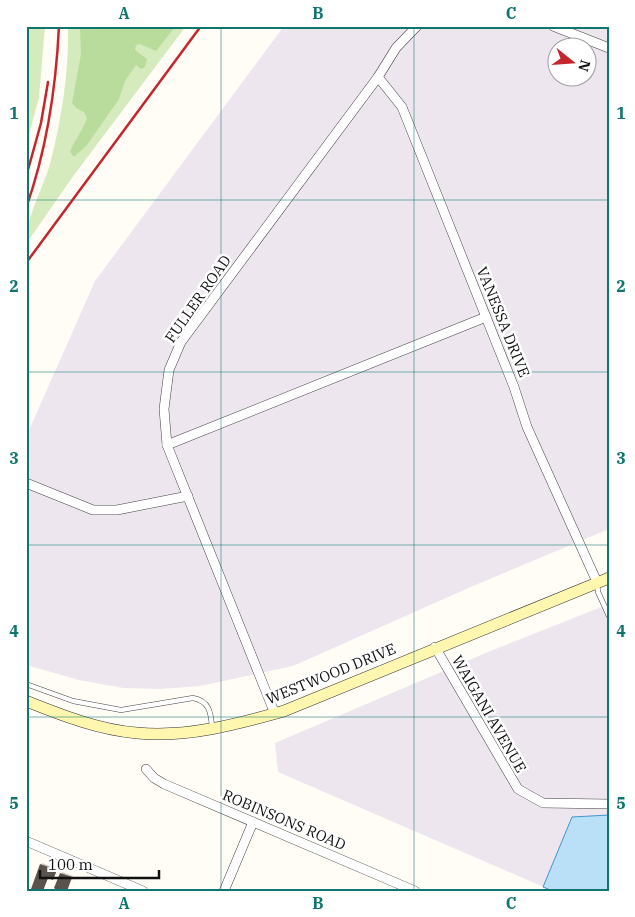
<svg xmlns="http://www.w3.org/2000/svg" width="635" height="917" viewBox="0 0 635 917" font-family="'IBM Plex Serif',serif">
<rect width="100%" height="100%" fill="#fffdf5"/>
<g fill="#eee6ef" fill-rule="evenodd">
<path d="M284 26H609V529L473 586 293 666 200 686 160 689 123 688 79 680 26 665V437L95 281ZM558 48H588V78H558Z"/>
<path d="M609 604V891H553L278 772 275 743 488 652Z"/>
</g>
<g fill="#d5ebbd">
<path d="M26 26H45L39 97 26 147Z"/>
<path d="M68 26H186L74 175 26 244C26 215 44 188 51 160 62 117 69 70 68 26Z"/>
</g>
<path fill="#b9dc9c" d="M80 26 175 27 156 51 140 44 136 45 135 50 147 59 145 67 141 69 136 65 125 81 119 99 87 145 74 157 70 152C74 140 83 131 87 118L84 112 76 108 72 103 81 54Z"/>
<path fill="#b9e0f7" stroke="#3f96cf" d="M609 815V891H553L543 887 572 817Z"/>
<g fill="#0003">
<path d="M42 863 57 869 54 877H48L32 889Z"/>
<path d="M62 872 73 876 67 891H59Z"/>
</g>
<g fill="#5a524d">
<path d="M40 864 57 870 53 880 48 878 43 891H34L31 889Z"/>
<path d="M60 873 72 877 67 891H58L54 888Z"/>
</g>
<g fill="none" stroke-linecap="round" stroke-linejoin="round">
<g stroke="#444" stroke-width="5.5">
<g id="service">
<path d="M597 583 598 592 609 616"/>
<path d="M26 684 73 701 121 710 193 698C209 701 211 712 212 727"/>
</g>
</g>
<g stroke="#444" stroke-width="10">
<g id="minor">
<path d="M553 26 609 48"/>
<path d="M378 77 402 107 514 387 527 427 597 582"/>
<path d="M167 445 486 317"/>
<path d="M26 483 93 510H117L188 496"/>
<path d="M435 647 518 789 543 803 609 804"/>
<path d="M275 714 167 445 164 409 169 370 181 342 378 77 396 48 417 26"/>
<path d="M146 769 154 778 164 784 415 891"/>
<path d="M26 841 143 891"/>
<path d="M224 891 253 822"/>
</g>
</g>
<g stroke="#333" stroke-width="12">
<path id="secondary" d="M26 701C61 715 99 730 137 733 186 738 238 724 284 711L609 578"/>
</g>
<use href="#service" stroke="#fff" stroke-width="4.5"/>
<use href="#minor" stroke="#fff" stroke-width="9"/>
<use href="#secondary" stroke="#fff6b0" stroke-width="11"/>
<g stroke="#c4262e" stroke-width="2.5">
<path d="M26 177 41 123 48 82"/>
<path d="M26 208C47 149 56 89 59 26"/>
<path d="M26 263 201 26"/>
</g>
</g>
<path fill="none" stroke="#0f766e" stroke-width="1" stroke-opacity="0.55" d="M221 26V891M414 26V891M26 200H609M26 372H609M26 545H609M26 717H609"/>
<g text-anchor="middle" stroke-width="5" stroke-linejoin="round" paint-order="stroke">
<g font-size="15" fill="#111" stroke="#fff">
<text transform="translate(198 299) rotate(-55)" y="5">FULLER ROAD</text>
<text transform="translate(503 322) rotate(68)" y="5">VANESSA DRIVE</text>
<text transform="translate(331 674) rotate(-22)" y="5">WESTWOOD DRIVE</text>
<text transform="translate(489 714) rotate(60)" y="5">WAIGANI AVENUE</text>
<text transform="translate(284 820) rotate(23)" y="5">ROBINSONS ROAD</text>
</g>
</g>
<rect width="635" height="917" fill="none" stroke="#ffffff" stroke-width="55"/>
<g transform="translate(572 62) rotate(107)"><circle r="24" fill="#ffffff" stroke="#a0a0a0"/>
<path d="M0-4L9 19L0 12L-9 19Z" fill="#c4262e"/>
<text y="-8" font-size="14" font-weight="bold" text-anchor="middle" fill="#111111">N</text>
</g>
<path d="M40 870v8h119v-8" fill="none" stroke="#111111" stroke-width="2.5"/>
<text x="48" y="870" font-size="15" fill="#111111" stroke="#ffffff" stroke-width="4" paint-order="stroke">100 m</text>
<rect x="28" y="28" width="580" height="862" fill="none" stroke="#0f766e" stroke-width="2"/>
<g font-size="16" text-anchor="middle" font-weight="bold" fill="#0f766e">
<text x="124" y="19">A</text>
<text x="318" y="19">B</text>
<text x="511" y="19">C</text>
<text x="14" y="119">1</text>
<text x="621" y="119">1</text>
<text x="14" y="292">2</text>
<text x="621" y="292">2</text>
<text x="14" y="464">3</text>
<text x="621" y="464">3</text>
<text x="14" y="637">4</text>
<text x="621" y="637">4</text>
<text x="14" y="809">5</text>
<text x="621" y="809">5</text>
<text x="124" y="909">A</text>
<text x="318" y="909">B</text>
<text x="511" y="909">C</text>
</g>
</svg>
